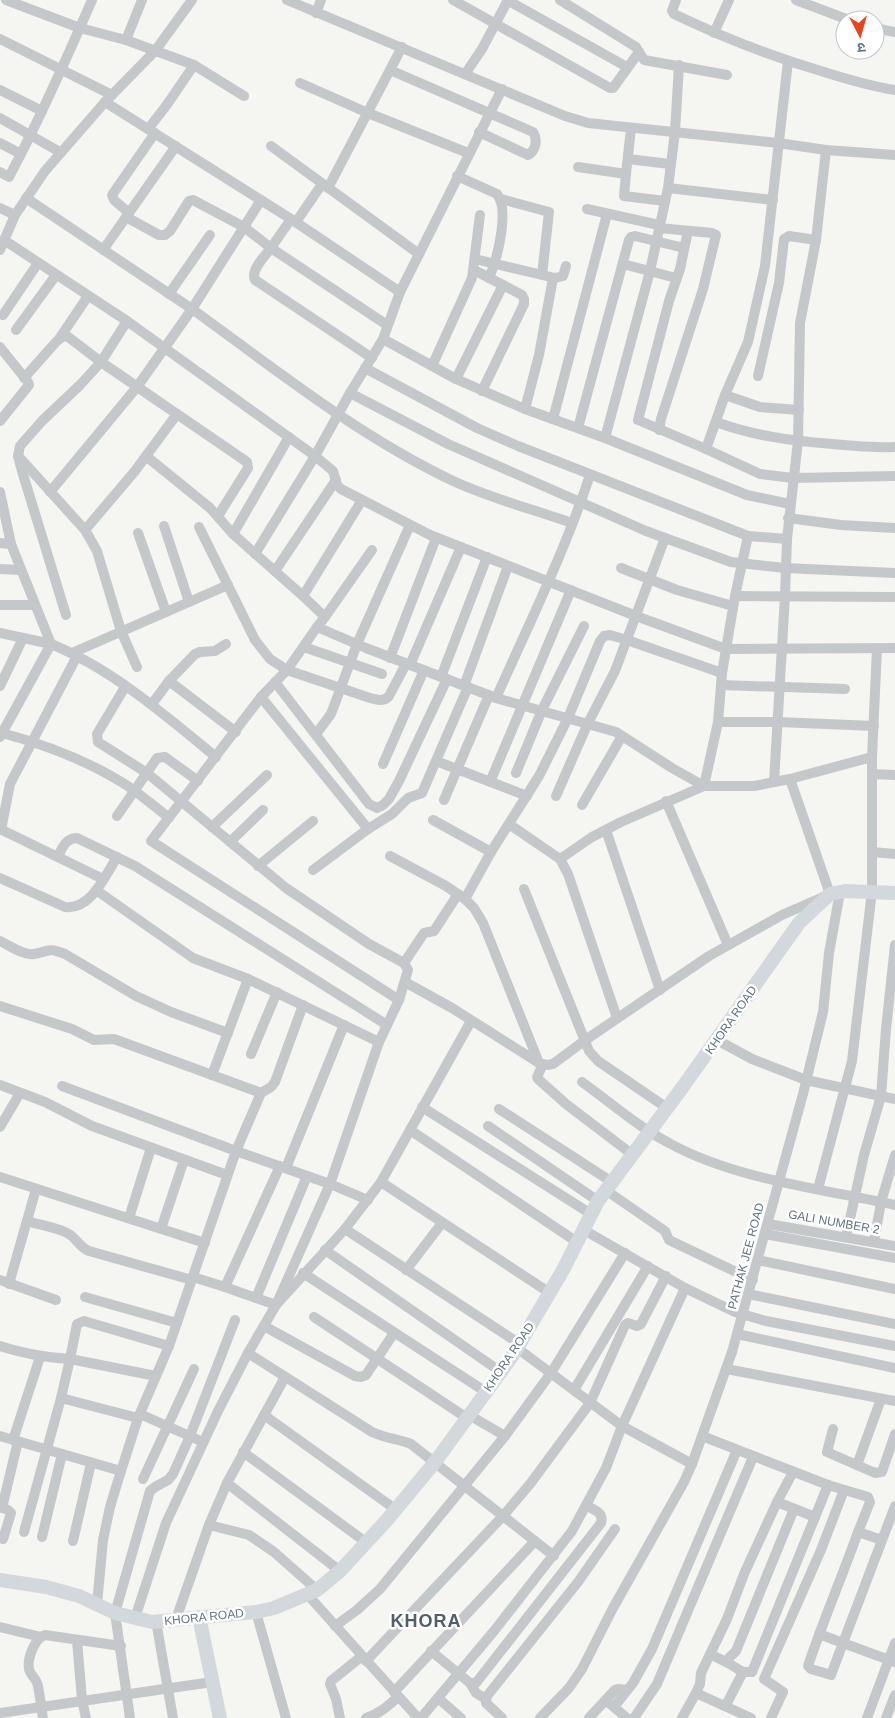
<svg xmlns="http://www.w3.org/2000/svg" width="895" height="1718" viewBox="0 0 895 1718" font-family="Arial,'Noto Sans Devanagari',sans-serif">
<rect width="100%" height="100%" fill="#f5f5f1"/>
<g fill="none" stroke-linecap="round" stroke-linejoin="round">
<g stroke="#c5c8cb" stroke-width="10">
<path d="M6 0 80 28 126 40 194 65 244 96"/>
<path d="M287 0 565 116 588 123 778 143 826 150 895 155"/>
<path d="M453 0 610 88H613L639 52"/>
<path d="M507 0 627 67"/>
<path d="M560 0 636 47 644 60 727 75"/>
<path d="M676 0 672 11 674 14C722 37 770 56 821 71 846 79 869 86 895 90"/>
<path d="M796 0 849 20"/>
<path d="M316 13 321 0"/>
<path d="M875 28 895 32"/>
<path d="M714 33 729 0"/>
<path d="M0 39 112 95"/>
<path d="M126 40 142 0"/>
<path d="M390 70 533 132C538 140 536 150 528 155L479 132"/>
<path d="M465 74 482 49 508 0"/>
<path d="M300 83 368 113 468 153"/>
<path d="M0 90 42 111"/>
<path d="M105 102 291 219"/>
<path d="M0 118 60 152"/>
<path d="M148 129 166 106 194 65"/>
<path d="M0 143 21 154"/>
<path d="M271 146 419 254"/>
<path d="M628 159 670 164"/>
<path d="M578 167 626 174 631 128"/>
<path d="M0 172 9 177C40 119 66 60 92 0"/>
<path d="M626 174 624 196 665 201"/>
<path d="M457 176 497 194C510 210 497 260 489 278"/>
<path d="M328 188 402 47"/>
<path d="M668 188 773 200"/>
<path d="M26 198 192 309 261 200"/>
<path d="M501 199 549 212 542 275"/>
<path d="M0 208 15 215"/>
<path d="M587 209 659 225"/>
<path d="M129 213 114 200 112 195 155 133"/>
<path d="M126 217 159 235H165L170 231 189 201 193 200 244 227 271 248C265 256 250 270 255 280L372 358"/>
<path d="M296 222 322 184"/>
<path d="M659 228 712 233 716 235 703 289 661 419 659 430"/>
<path d="M688 231 680 269 669 301 638 420 706 449 760 474 793 478 895 476"/>
<path d="M4 240 127 321 315 456 255 554"/>
<path d="M0 250 15 215 45 171 105 102 155 51 192 0"/>
<path d="M103 250 176 146"/>
<path d="M475 259 555 278 563 276 566 266"/>
<path d="M623 264 676 278"/>
<path d="M474 270 522 295 524 299V304L482 391"/>
<path d="M169 294 210 235"/>
<path d="M3 315 38 263"/>
<path d="M387 325 271 248 291 219 400 292"/>
<path d="M16 330 56 275"/>
<path d="M59 339 88 296"/>
<path d="M383 339 400 292 502 89"/>
<path d="M0 347 28 382 29 385 0 421"/>
<path d="M432 366 472 278 480 215"/>
<path d="M365 368 477 428 518 446 748 536 787 539"/>
<path d="M758 376 779 283 784 239 789 236 816 240"/>
<path d="M24 378 56 342 62 337 67 336 101 362 247 462 248 468 218 516"/>
<path d="M456 379 503 285"/>
<path d="M350 393 448 444 646 531 665 538 615 671 588 723 556 796"/>
<path d="M725 395 760 407 799 410"/>
<path d="M525 409 539 355 553 278"/>
<path d="M553 419 607 214"/>
<path d="M716 422C754 436 793 441 833 444 854 446 874 448 895 447"/>
<path d="M578 428 629 240 631 237 635 236 684 248"/>
<path d="M605 438 650 271 668 188 675 132 679 65"/>
<path d="M706 449 725 395 748 342 765 266 788 61"/>
<path d="M146 456 210 508 233 534 303 596 325 617 317 627"/>
<path d="M20 458 85 530"/>
<path d="M0 492 11 544 51 644 0 633"/>
<path d="M50 492 137 387 192 309C275 369 357 435 451 480 489 498 532 509 572 523"/>
<path d="M790 504 747 495 605 438 525 409 456 379 383 339 350 393 315 456 333 471 337 485 341 489 430 535 636 616 726 649 895 648"/>
<path d="M788 518 841 525 895 528"/>
<path d="M164 526 189 602"/>
<path d="M199 527 255 640 270 659 287 670 370 698C378 700 384 702 389 696L406 664"/>
<path d="M138 533 166 612"/>
<path d="M233 534 289 437"/>
<path d="M665 538 731 562 785 568 895 573"/>
<path d="M0 543 11 544"/>
<path d="M621 568 677 590 733 606"/>
<path d="M0 569 21 570"/>
<path d="M275 571 336 480"/>
<path d="M303 596 362 500"/>
<path d="M735 596 895 597"/>
<path d="M0 605H34"/>
<path d="M66 615 22 471 18 456 20 446 42 421 80 385 101 362 127 321"/>
<path d="M325 617 372 550"/>
<path d="M304 647 382 674"/>
<path d="M72 653 228 585"/>
<path d="M390 658 436 538"/>
<path d="M410 665 461 547"/>
<path d="M137 667 121 631 97 551 85 530 135 471 177 414"/>
<path d="M441 677 487 557"/>
<path d="M169 681 236 732"/>
<path d="M275 682 369 804 377 808 383 805 389 799 399 781 447 679"/>
<path d="M721 685 845 689"/>
<path d="M0 686 23 638"/>
<path d="M464 686 508 566"/>
<path d="M125 687 97 734 98 742 147 773 286 888 369 944 404 963 408 970 399 1000 379 1042 330 1184 276 1305 225 1287 193 1277"/>
<path d="M261 697 368 829"/>
<path d="M496 698C529 624 565 551 590 475"/>
<path d="M152 704 169 681 195 654 200 652 215 651 226 644"/>
<path d="M718 722H778L874 726"/>
<path d="M2 733C43 744 86 760 123 783 139 793 154 806 169 818"/>
<path d="M316 734 331 714 357 644 410 525"/>
<path d="M0 737 51 644C112 669 165 715 216 757"/>
<path d="M436 761 527 796"/>
<path d="M383 764 424 670"/>
<path d="M516 773 542 710 584 626"/>
<path d="M872 774 895 775"/>
<path d="M490 782 571 590"/>
<path d="M774 782 785 596 787 539 798 441 800 323 816 240 826 150"/>
<path d="M444 800 489 695"/>
<path d="M666 801 728 945"/>
<path d="M582 805 622 736"/>
<path d="M117 816 157 758 165 757 198 781"/>
<path d="M433 820 491 852 539 776 568 718 600 641 604 636 610 635 627 640 722 673"/>
<path d="M509 824 560 859 568 874 617 1018"/>
<path d="M212 827 267 775"/>
<path d="M0 829 103 879"/>
<path d="M1 830 10 784 77 656"/>
<path d="M606 830 660 990"/>
<path d="M230 842 263 810"/>
<path d="M872 852 895 854"/>
<path d="M58 856C63 847 66 838 77 838L135 866 387 1025"/>
<path d="M390 856 446 886 465 899 474 908 483 923 539 1063 546 1065 553 1064 584 1041 709 956 782 915 830 894 790 779"/>
<path d="M560 859 592 837 621 822 704 786 718 722 722 673 735 596 748 536"/>
<path d="M258 866 313 821"/>
<path d="M313 870 368 829 392 814 408 798 422 793 468 687"/>
<path d="M0 878 65 907C91 910 105 876 117 857"/>
<path d="M524 889 589 1051 598 1061 667 1108"/>
<path d="M96 890 193 958 248 979 379 1042"/>
<path d="M465 899 491 852"/>
<path d="M0 941C9 945 24 956 34 954 51 951 47 947 65 954L136 996 171 1012 228 1033"/>
<path d="M404 963 424 933 434 931 458 894"/>
<path d="M405 982 452 1008 539 1063"/>
<path d="M399 1000 151 841 261 697 287 670 317 627 366 648 496 698 616 732 672 768 704 786H754L790 779 872 757"/>
<path d="M0 1006 72 1029 94 1040 114 1039 261 1093 236 1151 169 1346 138 1418 121 1471 110 1507 103 1540 97 1604"/>
<path d="M717 1040 752 1059 806 1080 895 1099"/>
<path d="M251 1054 277 992"/>
<path d="M543 1064 537 1077 538 1079 566 1104 633 1155"/>
<path d="M212 1075 248 979"/>
<path d="M582 1082C610 1102 638 1127 669 1143 734 1179 822 1189 895 1205"/>
<path d="M0 1085 45 1102 92 1126 227 1175"/>
<path d="M62 1086 236 1151 330 1184 368 1200"/>
<path d="M261 1093 271 1087 275 1082 303 1005"/>
<path d="M422 1107 591 1214"/>
<path d="M499 1109 612 1182"/>
<path d="M488 1126 598 1201"/>
<path d="M0 1127 20 1093"/>
<path d="M410 1130 577 1242"/>
<path d="M286 1168 344 1025"/>
<path d="M0 1177 205 1243"/>
<path d="M381 1182 550 1293"/>
<path d="M818 1189 852 1061 872 891V757L877 648"/>
<path d="M607 1191 665 1231 669 1240 753 1280"/>
<path d="M129 1218 151 1148"/>
<path d="M27 1221C40 1225 55 1227 67 1233 76 1237 79 1247 89 1251L192 1280"/>
<path d="M768 1224 895 1246"/>
<path d="M161 1229 184 1160"/>
<path d="M345 1229 520 1344"/>
<path d="M584 1230 685 1288 735 1312 766 1321 895 1346"/>
<path d="M765 1234 895 1258"/>
<path d="M846 1237 864 1155 881 1096 886 1029 895 945"/>
<path d="M874 1242 881 1202 895 1155"/>
<path d="M325 1250 501 1372"/>
<path d="M758 1260 895 1289"/>
<path d="M406 1270 442 1223"/>
<path d="M303 1273 486 1392"/>
<path d="M0 1280 56 1300"/>
<path d="M9 1284 36 1189"/>
<path d="M225 1287 280 1166"/>
<path d="M748 1294 895 1324"/>
<path d="M85 1297 177 1323"/>
<path d="M256 1298 307 1176"/>
<path d="M314 1317 467 1418"/>
<path d="M264 1326 355 1376 361 1377 366 1375 394 1333"/>
<path d="M737 1334 895 1368"/>
<path d="M0 1346C26 1354 43 1357 70 1359L61 1398 138 1418"/>
<path d="M517 1348 622 1426 692 1464"/>
<path d="M248 1353 372 1432C385 1438 398 1439 411 1444L554 1556"/>
<path d="M726 1369 895 1401"/>
<path d="M156 1376 70 1359 77 1324 84 1321 169 1346"/>
<path d="M574 1390 648 1266"/>
<path d="M140 1414 203 1442"/>
<path d="M264 1415 395 1509"/>
<path d="M469 1415 505 1436"/>
<path d="M833 1429 827 1452 875 1473 882 1472 895 1434"/>
<path d="M0 1436 121 1471"/>
<path d="M702 1436 828 1485 868 1497 870 1502 858 1532 882 1540"/>
<path d="M13 1440 40 1357"/>
<path d="M243 1452 367 1543"/>
<path d="M857 1465 881 1399"/>
<path d="M793 1472 777 1502 815 1517 828 1485"/>
<path d="M143 1479 194 1369"/>
<path d="M227 1483 340 1571"/>
<path d="M895 1506 843 1643 895 1662"/>
<path d="M0 1507 8 1510 11 1513 3 1539"/>
<path d="M2 1508 18 1441"/>
<path d="M209 1525 249 1535 274 1552 317 1590"/>
<path d="M24 1532 61 1398"/>
<path d="M42 1537 62 1454"/>
<path d="M73 1541 91 1463"/>
<path d="M307 1594 418 1718"/>
<path d="M256 1612 286 1718"/>
<path d="M135 1618 166 1523 218 1411 248 1353 276 1305 345 1229 381 1182 471 1021"/>
<path d="M176 1619 209 1525 227 1483 285 1377"/>
<path d="M156 1621 173 1718"/>
<path d="M335 1626 357 1610 380 1589 505 1436 551 1373 625 1253"/>
<path d="M0 1627 41 1637"/>
<path d="M819 1634 843 1643 831 1675 811 1669 808 1666C823 1621 842 1577 858 1532"/>
<path d="M77 1640 82 1700 86 1718"/>
<path d="M431 1651 470 1683H476L601 1523C604 1513 595 1510 587 1506"/>
<path d="M710 1654 728 1663"/>
<path d="M366 1661 503 1516 530 1484 590 1403 625 1325 628 1323 637 1326 641 1324 666 1276"/>
<path d="M743 1672 728 1663 729 1658 736 1651 794 1509"/>
<path d="M470 1683 476 1693 486 1699"/>
<path d="M394 1692 535 1541"/>
<path d="M696 1693 751 1718"/>
<path d="M438 1698 461 1718"/>
<path d="M609 1703 627 1718"/>
<path d="M726 1705 743 1672H752L815 1517"/>
<path d="M614 1707 633 1683 652 1649 737 1450"/>
<path d="M0 1713 212 1682"/>
<path d="M43 1718C41 1707 40 1696 38 1686 37 1679 30 1675 29 1669 27 1658 35 1638 45 1635L121 1646"/>
<path d="M130 1718 115 1613 150 1491 155 1487 168 1480 173 1474 190 1436 235 1320"/>
<path d="M340 1718 336 1699 330 1684 331 1681 362 1656"/>
<path d="M366 1718C379 1714 388 1706 398 1697"/>
<path d="M421 1718 494 1631 572 1531 606 1468 622 1426 685 1288"/>
<path d="M502 1718 486 1703 487 1696 578 1582 615 1529"/>
<path d="M540 1718 569 1688 582 1669 613 1608 684 1482 692 1464 732 1352 803 1094 823 1012 829 953 840 892"/>
<path d="M589 1718 615 1690 618 1689 627 1690"/>
<path d="M634 1718 657 1684 665 1665 753 1457"/>
<path d="M682 1718 696 1693 700 1684 701 1673 727 1619 744 1574 777 1502"/>
<path d="M771 1718 783 1692 764 1679 821 1550 844 1490"/>
<path d="M867 1718 895 1643"/>
<path d="M886 1718 895 1695"/>
</g>
<g stroke="#d3d8dc" stroke-width="14">
<path d="M0 1580 46 1587 79 1596 115 1613 152 1622 256 1612 274 1608 317 1590 340 1571 387 1520 435 1462 513 1355 563 1270 598 1201 682 1088 799 923 830 894 845 891 895 893"/>
<path d="M199 1617 220 1718"/>
</g>
</g>
<g text-anchor="middle" stroke-width="5" stroke-linejoin="round" paint-order="stroke">
<g font-size="12" fill="#637684" stroke="#fff">
<text transform="translate(731 1020) rotate(-55)" y="4">KHORA ROAD</text>
<text transform="translate(834 1222) rotate(10)" y="4">GALI NUMBER 2</text>
<text transform="translate(746 1256) rotate(-75)" y="4">PATHAK JEE ROAD</text>
<text transform="translate(509 1357) rotate(-56)" y="4">KHORA ROAD</text>
<text transform="translate(204 1617) rotate(-6)" y="4">KHORA ROAD</text>
</g>
<g font-size="18" font-weight="bold" letter-spacing="1" fill="#515f69" stroke="#fff">
<text x="426" y="1627">KHORA</text>
</g>
</g>
<g transform="translate(860 35) rotate(174)"><circle r="24" fill="#ffffff" stroke="#c1c8ce"/>
<path d="M0-4L9 19L0 12L-9 19Z" fill="#eb441b"/>
<text y="-8" font-size="14" font-weight="bold" text-anchor="middle" fill="#637684">उ</text>
</g>
</svg>
